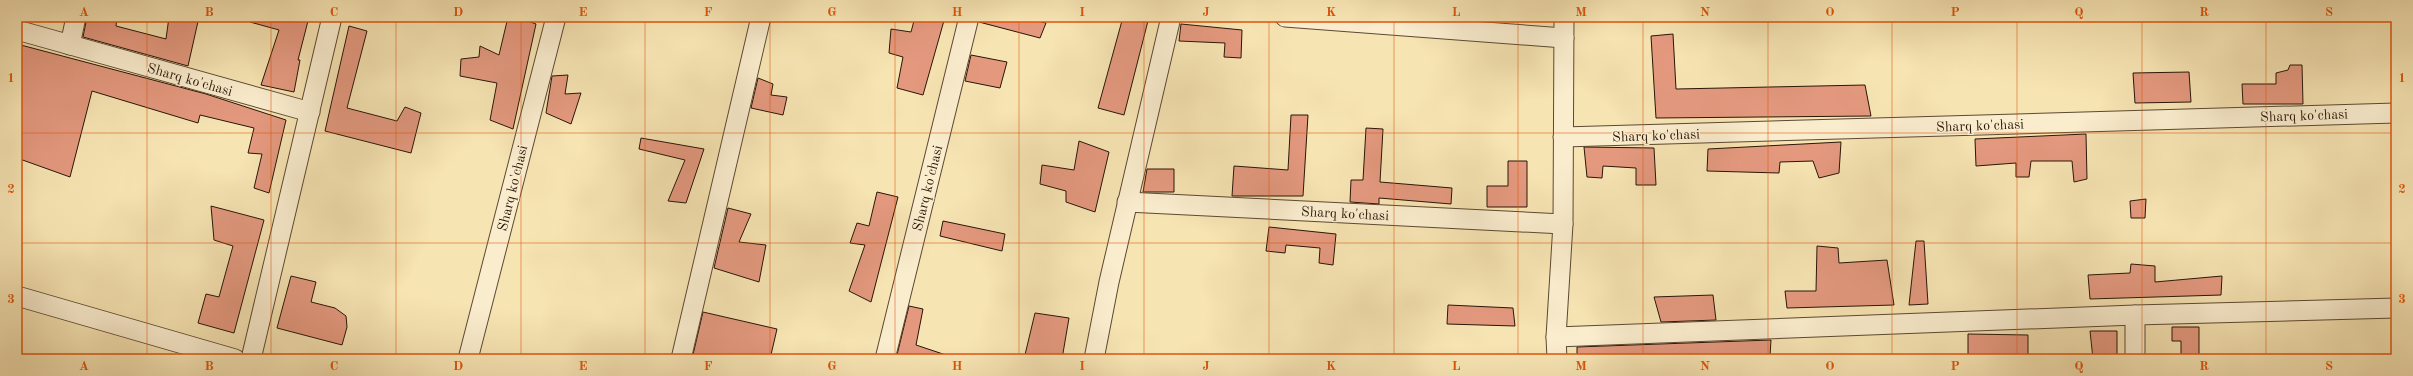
<svg xmlns="http://www.w3.org/2000/svg" width="2413" height="376" viewBox="0 0 2413 376" font-family="'Old Standard TT',serif">
<rect width="100%" height="100%" fill="#f7e4b3"/>
<filter id="stains"><feTurbulence type="fractalNoise" baseFrequency=".005" numOctaves="4"/><feColorMatrix values="0 0 0 0 .2 0 0 0 0 .09 0 0 0 0 .02 0 0 0 .5 -.17"/></filter>
<radialGradient id="worn" r=".72"><stop offset=".6" stop-color="#630" stop-opacity="0"/><stop offset="1" stop-color="#630" stop-opacity=".3"/></radialGradient>
<g fill="#e4997f" stroke="#281507">
<path d="M87 17H117L116 26 166 39 169 17H199L188 66 83 37Z"/>
<path d="M250 17H309L298 60H300L294 92 261 85 279 30 250 22Z"/>
<path d="M508 17H517L536 24 513 129 490 120 497 83 460 76 461 59 479 57 480 46 499 55Z"/>
<path d="M915 17H945L923 95 897 88 903 57 889 53 891 29 911 32Z"/>
<path d="M980 17H1022L1046 23 1040 38 979 22Z"/>
<path d="M1123 17H1149L1124 115 1098 108Z"/>
<path d="M1181 24 1242 30 1241 58 1224 57 1225 43 1179 41Z"/>
<path d="M349 26 367 31 347 108 397 121 405 107 421 113 411 153 325 131Z"/>
<path d="M1673 34 1676 89 1865 85 1871 116 1656 118 1651 36Z"/>
<path d="M17 44 206 94 286 120 269 193 254 188 262 154 248 153 254 128 200 115 198 123 92 91 70 177 17 158Z"/>
<path d="M971 55 1007 62 1000 88 965 81Z"/>
<path d="M2290 65H2302L2303 104H2243L2242 84H2276V73L2288 70Z"/>
<path d="M2189 72 2191 102 2135 103 2133 73Z"/>
<path d="M568 75 565 94 581 93 571 124 546 113 552 76Z"/>
<path d="M758 78 773 84 771 95 787 97 783 115 751 108Z"/>
<path d="M1291 115H1308L1303 196H1232L1234 166 1288 170Z"/>
<path d="M1366 128 1383 129 1380 182 1452 188 1451 204 1379 198V204L1350 202 1351 180H1363Z"/>
<path d="M2086 134 2087 179 2074 182 2072 161H2031L2029 177H2016V163L1976 166 1975 139Z"/>
<path d="M641 138 704 149 686 203 668 201 685 160 639 149Z"/>
<path d="M1079 141 1109 152 1095 212 1066 202V191L1040 184 1042 165 1074 170Z"/>
<path d="M1841 142 1839 173 1819 178 1813 161 1780 162 1779 173 1707 171 1708 149Z"/>
<path d="M1584 147 1654 148 1656 185H1636V168L1603 166 1602 178 1587 177Z"/>
<path d="M1508 161H1527V207H1487V186H1508Z"/>
<path d="M1147 169H1174V192H1143Z"/>
<path d="M877 192 898 197 871 302 849 291 865 245 850 243 857 223 869 226Z"/>
<path d="M2146 199 2145 218H2131L2130 201Z"/>
<path d="M211 206 264 220 234 333 198 323 206 294 219 297 233 246 214 240Z"/>
<path d="M728 208 751 214 739 242 766 245 759 282 714 268Z"/>
<path d="M943 221 1005 234 1002 251 940 236Z"/>
<path d="M1269 227 1336 234 1333 265 1319 263 1320 248 1286 245 1285 253 1266 251Z"/>
<path d="M1916 241H1924L1928 304 1909 305Z"/>
<path d="M1817 246 1838 248 1839 263 1887 260 1894 305 1787 308 1785 291H1816Z"/>
<path d="M2131 264 2155 266V282L2222 276 2221 295 2090 299 2088 275 2130 273Z"/>
<path d="M291 276 316 282 311 302 335 308 346 316 347 327 342 345 277 328Z"/>
<path d="M1713 295 1716 320 1661 322 1654 297Z"/>
<path d="M1448 305 1513 308 1515 326 1447 324Z"/>
<path d="M909 306 923 309 916 345 949 356 948 359H896Z"/>
<path d="M703 312 777 329 770 359H692Z"/>
<path d="M1035 313 1069 318 1062 359H1024Z"/>
<path d="M2172 327H2199V359H2181V341H2172Z"/>
<path d="M2090 331H2117V359H2093Z"/>
<path d="M1968 334 2028 335V359H1968Z"/>
<path d="M1771 340 1770 356H1718V359H1577V347Z"/>
</g>
<g fill="none" stroke-linecap="round" stroke-linejoin="round">
<g stroke="#5c4932" stroke-width="21">
<g id="minor">
<path d="M1285 17 1564 38"/>
<path d="M17 30 310 112"/>
<path d="M70 45 76 17"/>
<path d="M1563 137 2396 113"/>
<path d="M1127 202 1563 224"/>
<path d="M17 296 235 359"/>
<path d="M2135 315V359"/>
<path d="M1556 337 2135 315 2396 308"/>
<path d="M251 359 332 17"/>
<path d="M468 359 556 17"/>
<path d="M681 359 761 17"/>
<path d="M885 359 969 17"/>
<path d="M1094 359 1109 282 1171 17"/>
<path d="M1557 359 1556 337 1563 224 1564 17"/>
</g>
</g>
<use href="#minor" stroke="#faedce" stroke-width="19"/>
</g>
<path fill="none" stroke="#de560c" stroke-width="1" stroke-opacity="0.55" d="M147 17V359M271 17V359M396 17V359M521 17V359M645 17V359M770 17V359M895 17V359M1019 17V359M1144 17V359M1269 17V359M1394 17V359M1518 17V359M1643 17V359M1768 17V359M1892 17V359M2017 17V359M2142 17V359M2266 17V359M17 133H2396M17 243H2396"/>
<g text-anchor="middle" stroke-width="3" stroke-linejoin="round" paint-order="stroke">
<g font-size="14" fill="#281507" stroke="#faedce">
<text transform="translate(190 79) rotate(16)" y="5">Sharq ko'chasi</text>
<text transform="translate(2304 115) rotate(-2)" y="5">Sharq ko'chasi</text>
<text transform="translate(1980 125) rotate(-2)" y="5">Sharq ko'chasi</text>
<text transform="translate(1656 135) rotate(-2)" y="5">Sharq ko'chasi</text>
<text transform="translate(512 188) rotate(-76)" y="5">Sharq ko'chasi</text>
<text transform="translate(927 188) rotate(-76)" y="5">Sharq ko'chasi</text>
<text transform="translate(1345 213) rotate(3)" y="5">Sharq ko'chasi</text>
</g>
</g>
<rect width="2413" height="376" fill="none" stroke="#f7e4b3" stroke-width="44"/>
<rect x="22" y="22" width="2369" height="332" fill="none" stroke="#de560c" stroke-width="1.5"/>
<g font-size="13" text-anchor="middle" font-weight="bold" fill="#de560c">
<text x="84" y="16">A</text>
<text x="209" y="16">B</text>
<text x="334" y="16">C</text>
<text x="458" y="16">D</text>
<text x="583" y="16">E</text>
<text x="708" y="16">F</text>
<text x="832" y="16">G</text>
<text x="957" y="16">H</text>
<text x="1082" y="16">I</text>
<text x="1206" y="16">J</text>
<text x="1331" y="16">K</text>
<text x="1456" y="16">L</text>
<text x="1581" y="16">M</text>
<text x="1705" y="16">N</text>
<text x="1830" y="16">O</text>
<text x="1955" y="16">P</text>
<text x="2079" y="16">Q</text>
<text x="2204" y="16">R</text>
<text x="2329" y="16">S</text>
<text x="11" y="82">1</text>
<text x="2402" y="82">1</text>
<text x="11" y="193">2</text>
<text x="2402" y="193">2</text>
<text x="11" y="303">3</text>
<text x="2402" y="303">3</text>
<text x="84" y="370">A</text>
<text x="209" y="370">B</text>
<text x="334" y="370">C</text>
<text x="458" y="370">D</text>
<text x="583" y="370">E</text>
<text x="708" y="370">F</text>
<text x="832" y="370">G</text>
<text x="957" y="370">H</text>
<text x="1082" y="370">I</text>
<text x="1206" y="370">J</text>
<text x="1331" y="370">K</text>
<text x="1456" y="370">L</text>
<text x="1581" y="370">M</text>
<text x="1705" y="370">N</text>
<text x="1830" y="370">O</text>
<text x="1955" y="370">P</text>
<text x="2079" y="370">Q</text>
<text x="2204" y="370">R</text>
<text x="2329" y="370">S</text>
</g>
<rect width="100%" height="100%" filter="url(#stains)"/>
<rect width="100%" height="100%" fill="url(#worn)"/>
</svg>
